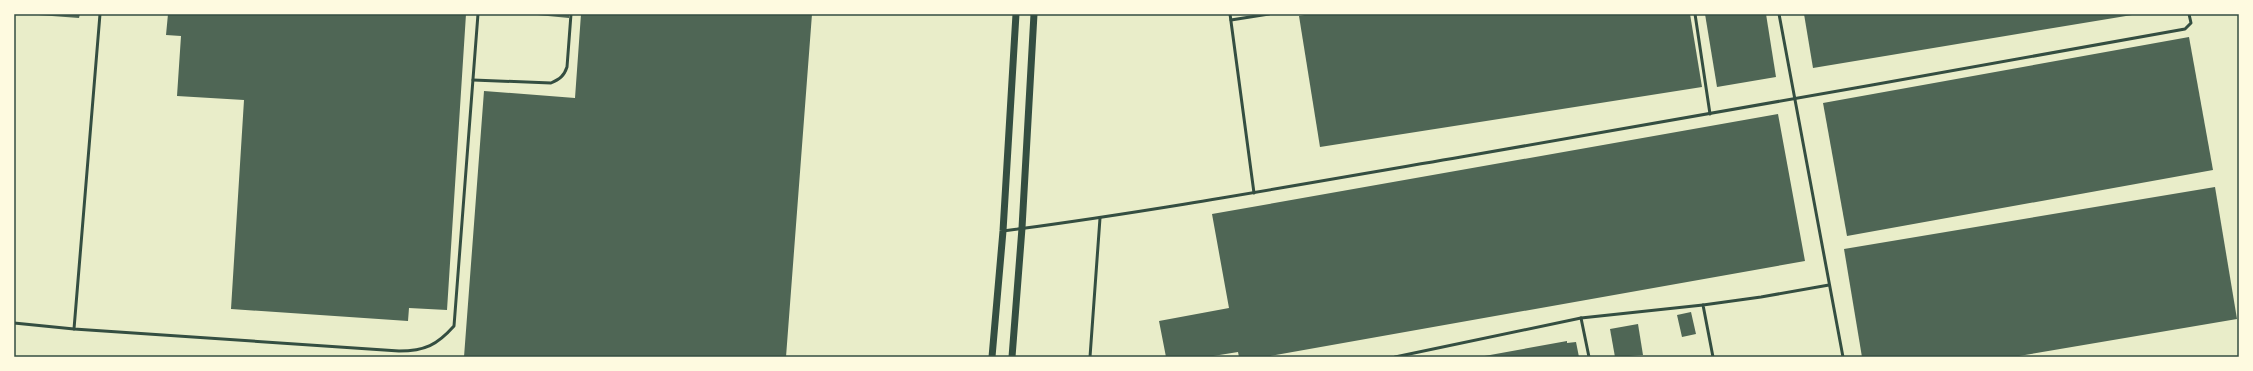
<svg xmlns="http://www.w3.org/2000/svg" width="2253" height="371" viewBox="0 0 2253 371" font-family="'Times New Roman',serif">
<rect width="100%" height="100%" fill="#e9edc9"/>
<g fill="#4f6655">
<path d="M25 14H80L79 18Z"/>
<path d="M168 14H466L447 310 409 308 408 321 231 309 244 100 177 96 181 36 166 35Z"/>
<path d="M527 14H569V18Z"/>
<path d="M581 14H812L786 357H464L484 91 575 98Z"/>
<path d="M1310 14H1690L1702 87 1320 147 1299 16Z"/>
<path d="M1705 14H1766L1776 77 1717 87Z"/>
<path d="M1804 14H2132V15L1813 68Z"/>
<path d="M2189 37 2213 170 1847 236 1823 103Z"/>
<path d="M1778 114 1805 261 1265 357H1239L1238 352 1207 357H1166L1159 321 1229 308 1212 214Z"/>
<path d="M2215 187 2237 319 2013 357H1862L1844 249Z"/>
<path d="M1691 312 1696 334 1682 337 1677 315Z"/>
<path d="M1638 324 1643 355 1615 357 1610 329Z"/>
<path d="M1567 341V343L1576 342 1579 357H1479Z"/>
</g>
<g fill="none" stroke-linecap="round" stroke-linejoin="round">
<g stroke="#344e41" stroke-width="3">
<path d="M1230 14 1254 193"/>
<path d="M1695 14 1710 114"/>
<path d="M1779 14 1843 357"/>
<path d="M1231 20 1269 14"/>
<path d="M473 80 551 83C560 79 564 76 567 67L571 14"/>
<path d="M1003 231C1156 211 1308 183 1461 157 1702 116 1944 72 2185 29L2191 23 2189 14"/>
<path d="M1581 318 1589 357"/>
<path d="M14 323 74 329 399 351C425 351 437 345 454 326L478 14"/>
<path d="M74 329 100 14"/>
<path d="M1090 357 1100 218"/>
<path d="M1395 357 1581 318 1703 305"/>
<path d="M1713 357 1703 305 1761 297 1829 285"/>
</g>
<g stroke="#344e41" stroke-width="7">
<path d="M992 357 1003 231 1016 14"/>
<path d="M1012 357 1022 228 1034 14"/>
</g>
</g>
<rect width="2253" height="371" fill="none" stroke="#fefae0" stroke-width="30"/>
<rect x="15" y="15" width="2223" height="341" fill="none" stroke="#344e41" stroke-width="1.5"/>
</svg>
